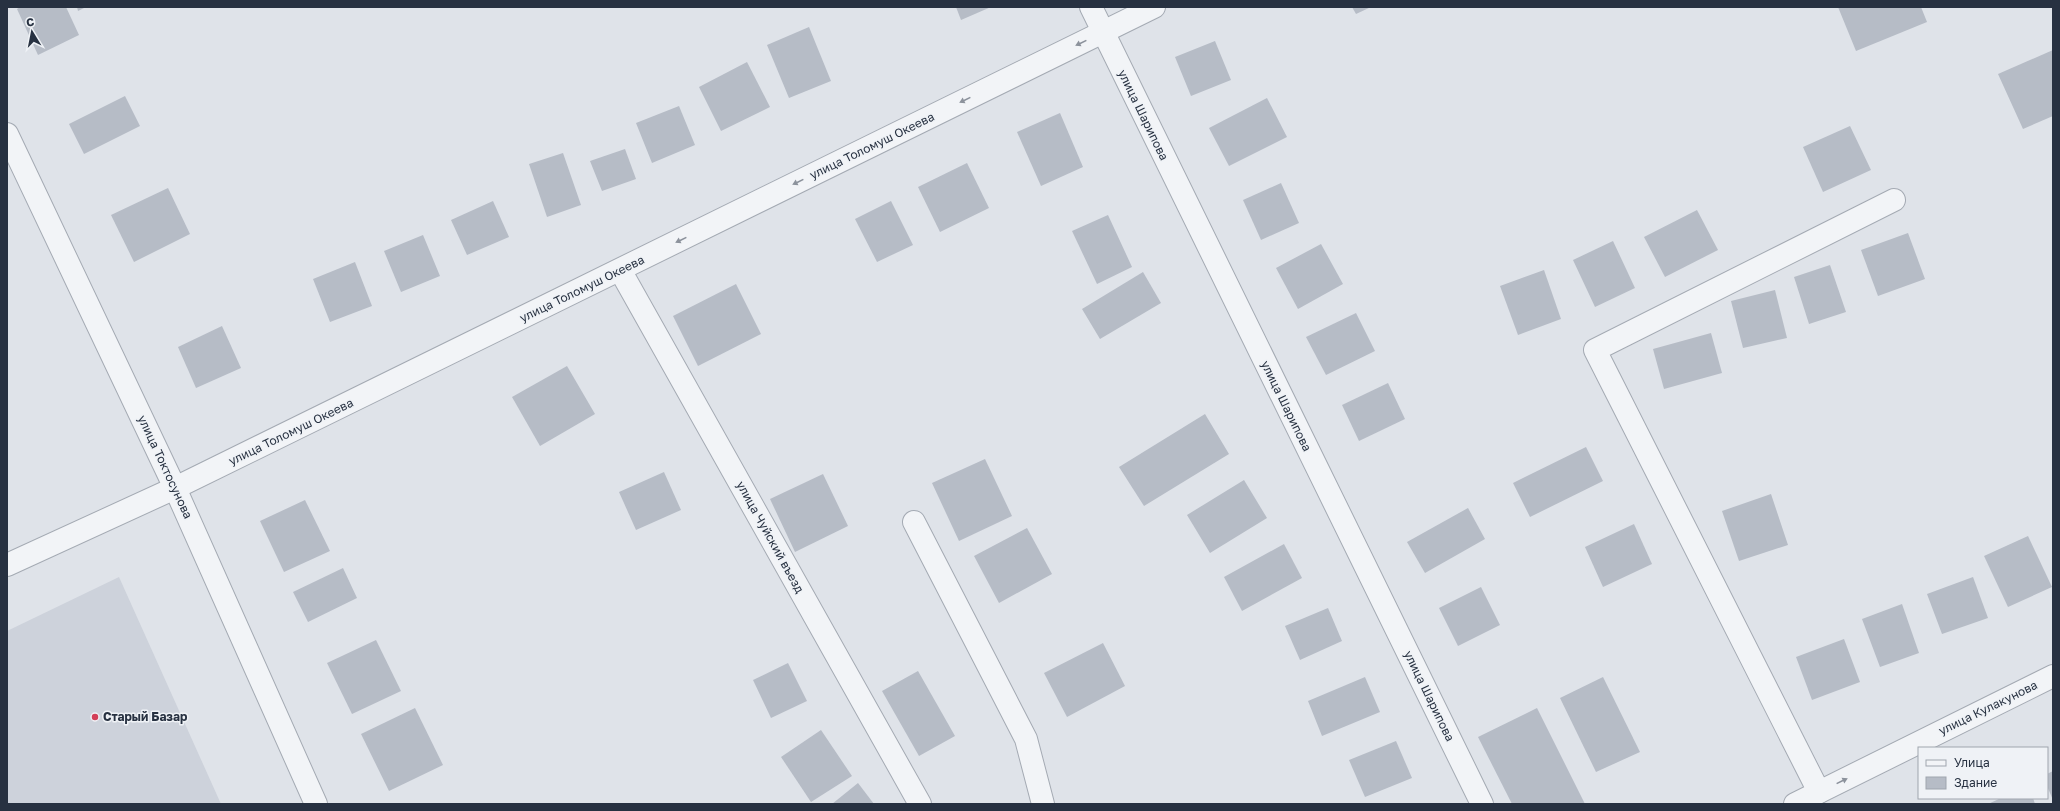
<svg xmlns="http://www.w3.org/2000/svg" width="2060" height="811" viewBox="0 0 2060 811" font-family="'Golos Text',sans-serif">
<rect width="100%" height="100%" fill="#dfe3e9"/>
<path fill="#cdd2db" d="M119 577 221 804H7V631Z"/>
<g fill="#b6bcc6">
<path d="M20 7H66L79 35 38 55 17 9Z"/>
<path d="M77 7H86L78 11Z"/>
<path d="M956 7H991L961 20Z"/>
<path d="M1352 7H1371L1356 14Z"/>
<path d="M1838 7H1921L1927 22 1856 51Z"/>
<path d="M809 27 831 81 789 98 767 45Z"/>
<path d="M1215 41 1231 80 1191 96 1175 57Z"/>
<path d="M2053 50V116L2023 129 1998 74Z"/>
<path d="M747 62 770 107 721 131 699 87Z"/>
<path d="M125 96 140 126 84 154 69 124Z"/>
<path d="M1267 98 1287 137 1229 166 1209 128Z"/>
<path d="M679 106 695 145 652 163 636 123Z"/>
<path d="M1060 113 1083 167 1041 186 1017 132Z"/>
<path d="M1850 126 1871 170 1823 192 1803 147Z"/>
<path d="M625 149 636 179 602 191 590 161Z"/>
<path d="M563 153 581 205 547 217 529 164Z"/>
<path d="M967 163 989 208 940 232 918 187Z"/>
<path d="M1281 183 1299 223 1261 240 1243 200Z"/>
<path d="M168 188 190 234 134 262 111 215Z"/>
<path d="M493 201 509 237 467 255 451 220Z"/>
<path d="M891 201 913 245 877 262 855 219Z"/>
<path d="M1697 210 1718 250 1665 277 1644 237Z"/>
<path d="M1108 215 1132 267 1097 284 1072 231Z"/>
<path d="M1908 233 1925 279 1878 296 1861 250Z"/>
<path d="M423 235 440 276 401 292 384 251Z"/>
<path d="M1613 241 1635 288 1595 307 1573 260Z"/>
<path d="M1321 244 1343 284 1298 309 1276 268Z"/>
<path d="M355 262 372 306 330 322 313 279Z"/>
<path d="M1830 265 1846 312 1809 324 1794 277Z"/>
<path d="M1544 270 1561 319 1518 335 1500 286Z"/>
<path d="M1143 272 1161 303 1100 339 1082 309Z"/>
<path d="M736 284 761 334 698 366 673 316Z"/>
<path d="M1775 290 1787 338 1743 348 1731 301Z"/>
<path d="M1356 313 1375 351 1326 375 1306 337Z"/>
<path d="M222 326 241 368 196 388 178 347Z"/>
<path d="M1711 333 1722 373 1664 389 1653 349Z"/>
<path d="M567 366 595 414 540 446 512 397Z"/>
<path d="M1388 383 1405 419 1359 441 1342 405Z"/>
<path d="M1205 414 1229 454 1144 506 1119 467Z"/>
<path d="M1586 447 1603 481 1530 517 1513 483Z"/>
<path d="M985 459 1012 516 959 541 932 483Z"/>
<path d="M664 472 681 510 636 530 619 492Z"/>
<path d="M823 474 848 526 795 552 770 499Z"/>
<path d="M1244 480 1267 518 1210 553 1187 515Z"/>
<path d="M1771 494 1788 545 1739 561 1722 511Z"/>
<path d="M305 500 330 551 284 572 260 521Z"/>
<path d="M1468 508 1485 539 1425 573 1407 542Z"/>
<path d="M1634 524 1652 564 1603 587 1585 547Z"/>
<path d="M1027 528 1052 574 999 603 974 556Z"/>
<path d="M2028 536 2052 587 2008 607 1984 556Z"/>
<path d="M1284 544 1302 578 1242 611 1224 577Z"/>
<path d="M343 568 357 598 308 622 293 592Z"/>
<path d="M1973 577 1988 618 1942 634 1927 594Z"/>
<path d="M1481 587 1500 625 1458 646 1439 608Z"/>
<path d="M1902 604 1919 653 1880 667 1862 619Z"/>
<path d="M1328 608 1342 641 1300 660 1285 626Z"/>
<path d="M1844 639 1860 682 1812 700 1796 657Z"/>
<path d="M376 640 401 691 352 714 327 663Z"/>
<path d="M1103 643 1125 686 1067 717 1044 673Z"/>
<path d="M788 663 807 701 771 718 753 680Z"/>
<path d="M918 671 955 736 919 756 882 691Z"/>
<path d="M1365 677 1380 712 1322 736 1308 701Z"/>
<path d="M1603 677 1640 752 1596 772 1560 698Z"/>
<path d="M415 708 443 765 389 791 361 734Z"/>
<path d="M1537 708 1585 804H1512L1478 737Z"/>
<path d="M821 730 852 776 811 802 781 757Z"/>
<path d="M1396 741 1412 778 1365 797 1349 760Z"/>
<path d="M2053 771V800L2047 786V774Z"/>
<path d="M858 783 874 804H832Z"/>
<path d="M2001 798H2033L2035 804H1988Z"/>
</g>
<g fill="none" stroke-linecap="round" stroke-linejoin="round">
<g stroke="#a4aab3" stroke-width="24">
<g id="minor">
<path d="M1091 7 1482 804"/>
<path d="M7 134 175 488 316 804"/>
<path d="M620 270 920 804"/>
<path d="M914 522 1026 739 1043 804"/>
<path d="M7 565 175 488 1154 7"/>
<path d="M1819 792 1595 350 1894 200"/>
<path d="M1795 804 2053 676"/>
</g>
</g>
<use href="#minor" stroke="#f2f4f7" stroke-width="22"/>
</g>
<defs><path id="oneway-solid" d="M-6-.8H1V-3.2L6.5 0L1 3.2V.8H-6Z"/></defs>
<g fill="#8c929c">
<use href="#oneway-solid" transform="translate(1081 43) rotate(154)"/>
<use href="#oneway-solid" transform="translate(965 100) rotate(154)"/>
<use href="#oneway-solid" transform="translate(798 182) rotate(154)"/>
<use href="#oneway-solid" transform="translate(681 240) rotate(154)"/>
<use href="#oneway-solid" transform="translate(1842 781) rotate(-26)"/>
</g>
<circle fill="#d33f58" stroke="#eff2f6" stroke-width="1.5" cx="95" cy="717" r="4"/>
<g text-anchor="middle" stroke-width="3" stroke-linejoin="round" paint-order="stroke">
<g font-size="12" fill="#273141" stroke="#eff2f6">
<text transform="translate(1143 115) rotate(64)" y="4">улица Шарипова</text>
<text transform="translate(872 146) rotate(-26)" y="4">улица Толомуш Океева</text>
<text transform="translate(582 289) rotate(-26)" y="4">улица Толомуш Океева</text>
<text transform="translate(1286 406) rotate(64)" y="4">улица Шарипова</text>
<text transform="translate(291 432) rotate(-26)" y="4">улица Толомуш Океева</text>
<text transform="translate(165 467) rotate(65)" y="4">улица Токтосунова</text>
<text transform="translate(770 537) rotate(61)" y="4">улица Чуйский въезд</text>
<text transform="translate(1429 696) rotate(64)" y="4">улица Шарипова</text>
<text transform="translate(1988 708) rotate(-26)" y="4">улица Кулакунова</text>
</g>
<g font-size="12" font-weight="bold" fill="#273141" stroke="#eff2f6" text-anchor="start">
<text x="103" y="721">Старый Базар</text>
</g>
</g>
<rect width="2060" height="811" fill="none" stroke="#273141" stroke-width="16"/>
<rect x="1918" y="747" width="130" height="52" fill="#eff2f6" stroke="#9fa5ae"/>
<rect x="1926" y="760" width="20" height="6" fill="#f2f4f7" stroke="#9fa5ae"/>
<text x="1954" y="767" font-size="12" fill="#273141">Улица</text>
<rect x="1926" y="777" width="20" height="12" fill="#b6bcc6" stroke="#9fa5ae"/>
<text x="1954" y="787" font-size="12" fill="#273141">Здание</text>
<g transform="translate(32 32) rotate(350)" stroke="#eff2f6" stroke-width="3" paint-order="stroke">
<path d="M0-3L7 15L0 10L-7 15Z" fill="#273141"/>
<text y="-6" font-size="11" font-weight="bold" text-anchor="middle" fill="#273141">С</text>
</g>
</svg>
